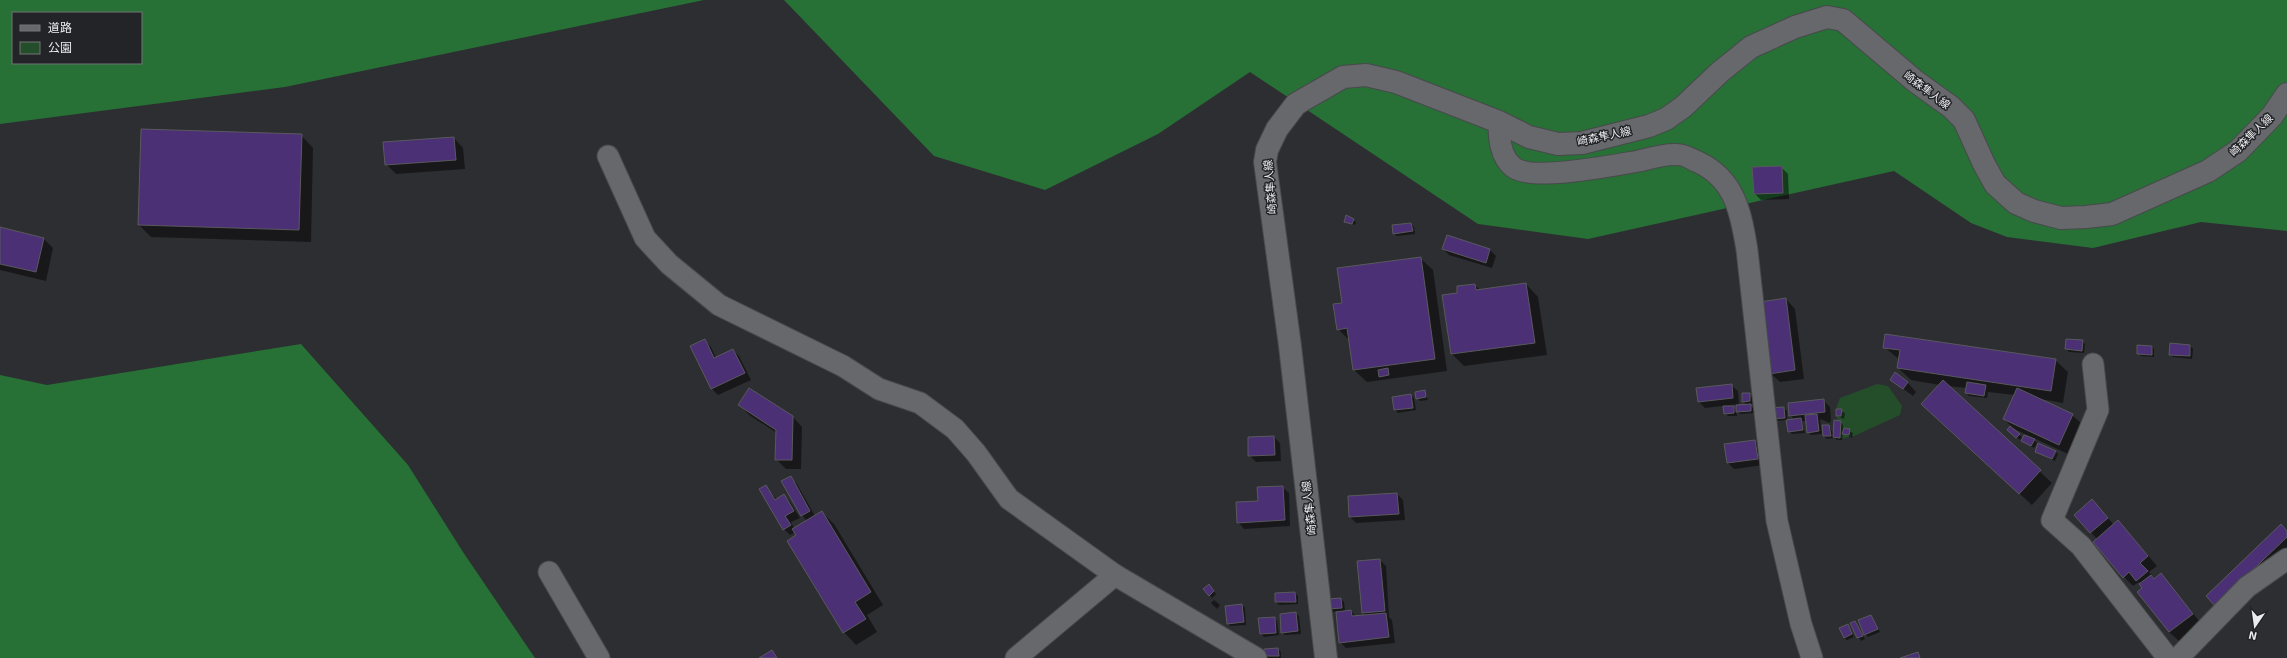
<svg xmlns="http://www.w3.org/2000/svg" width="2287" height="658" viewBox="0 0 2287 658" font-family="'Exo 2','Noto Sans JP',sans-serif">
<rect width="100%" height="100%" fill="#2d2e31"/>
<path fill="#244e2a" d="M1877 384 1888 386 1902 406 1900 415 1854 436 1838 439 1837 406 1840 398Z"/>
<g fill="#277036" fill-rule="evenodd">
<path d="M0 0H704L285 87 0 124ZM13 13H141V63H13Z"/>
<path d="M784 0H2287V231L2201 222 2093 248 2007 237 1971 223 1894 171 1588 239 1478 224 1250 72 1158 134 1045 190 934 156Z"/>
<path d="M301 344 408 465 463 552 535 658H0V375L47 385Z"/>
</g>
<g fill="#0007">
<path d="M301 135 313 148 311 242 151 237 139 225Z"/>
<path d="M454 138 463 148 465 169 396 174 386 164Z"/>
<path d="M1781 167 1788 174 1789 199 1761 200 1755 194Z"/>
<path d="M1353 220 1356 222 1355 225 1345 221Z"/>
<path d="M1411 224 1414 227 1415 234 1397 236 1394 234Z"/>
<path d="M0 228 44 239 53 248 46 281 0 270Z"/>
<path d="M1443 249H1489L1496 256 1492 268 1449 255Z"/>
<path d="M1420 258 1433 270 1447 371 1367 382 1354 370 1350 341 1338 329 1343 304Z"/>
<path d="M1526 284 1538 297 1547 355 1464 366 1452 354 1443 296 1459 294 1475 285 1481 291Z"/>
<path d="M1786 299 1795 309 1804 379 1780 382 1770 373Z"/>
<path d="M704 340 711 347 716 358 733 350 739 356 751 380 718 395 712 389 691 347Z"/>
<path d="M2082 341 2085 344 2084 353 2069 352 2066 349Z"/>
<path d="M2152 346 2154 349V357L2141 356 2138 353Z"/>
<path d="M2190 346 2193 349 2192 359 2173 357 2170 355Z"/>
<path d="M1884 347 2055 360 2068 372 2063 403 2040 399 2072 415 2082 424 2068 454 2012 428 2022 437 2020 440 2008 430 2011 426 2004 419 2015 395 1988 392 1987 398 1969 396 1966 393 1967 388 1948 386 2052 483 2032 505 1934 416 1940 385 1911 380 1898 368 1900 360Z"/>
<path d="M1894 382H1907L1916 392 1913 396Z"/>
<path d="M1731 385 1738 391 1739 404 1705 408 1699 402Z"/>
<path d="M1424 391 1428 400 1420 401 1417 398Z"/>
<path d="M1749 394 1752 397 1753 404H1749L1753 408 1754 413 1740 414 1736 410 1737 416H1728L1725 413 1733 407 1737 411 1747 405 1743 401Z"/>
<path d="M1411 395 1414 398 1416 410 1398 413 1395 410 1393 398Z"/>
<path d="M1823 400 1830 407 1831 419 1830 423 1820 419 1822 434 1811 435 1808 432 1806 421H1802L1805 433 1792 434 1789 431 1795 420 1790 415Z"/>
<path d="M740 405 793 417 802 427 801 469H786L776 459 777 433 749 415Z"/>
<path d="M1784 408 1787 411V420L1773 421Z"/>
<path d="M1837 410 1845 413 1844 419 1837 416Z"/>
<path d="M1841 422 1843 425V428L1853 433 1852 438 1843 433 1842 440H1837L1833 436V438L1827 439 1824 436V426H1829L1834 435Z"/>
<path d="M1274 437 1280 443 1281 461 1256 462 1249 455Z"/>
<path d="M2034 440 2037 443 2034 448 2022 441Z"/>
<path d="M1755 441 1761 447 1764 465 1734 469 1728 463 1725 445Z"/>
<path d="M2055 451 2058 454 2055 461 2036 452Z"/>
<path d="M790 477 797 484 815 516 822 512 834 524 883 605 867 615 877 632 856 645 844 632 789 541 797 536 795 532 790 535 784 529 766 487 777 500 784 495 790 502 800 518 791 522 794 528 807 521 802 515Z"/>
<path d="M1282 487 1289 493 1290 526 1244 529 1238 522 1259 502Z"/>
<path d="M1397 494 1403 500 1405 520 1356 523 1350 517Z"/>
<path d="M2098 507 2114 525 2118 522 2127 531 2157 566 2149 572 2155 579 2161 575 2201 623 2179 641 2169 632 2141 584 2139 582 2133 586 2124 577 2097 539 2075 515Z"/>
<path d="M2287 532V549L2222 611 2208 596Z"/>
<path d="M1380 560 1386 566 1389 617 1392 620 1395 643 1346 648 1340 642 1337 611 1332 612 1329 609 1341 599 1344 602 1345 611H1351L1357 617 1366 616 1363 613 1358 562Z"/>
<path d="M1209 586 1216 594 1212 598 1204 589Z"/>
<path d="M1295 593 1298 596V604L1279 605 1276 602V594Z"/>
<path d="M1214 600 1220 605 1217 609 1211 603Z"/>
<path d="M1242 605 1245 608 1246 625 1230 626 1228 623Z"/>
<path d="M1296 613 1299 616 1301 634 1285 635 1282 632Z"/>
<path d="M1871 616 1880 632 1868 637 1865 634Z"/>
<path d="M1275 618 1277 621 1279 635 1264 637 1261 634Z"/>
<path d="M1855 622 1865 639 1861 641 1851 624Z"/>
<path d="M1848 626 1854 637 1847 640 1844 638Z"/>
<path d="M1278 649 1281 652V658H1267L1265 656Z"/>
</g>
<g fill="#4b3076" stroke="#5a595d">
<path d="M141 129 302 134 299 230 138 225Z"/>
<path d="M454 137 456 160 385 165 383 142Z"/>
<path d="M1782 166 1783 193 1754 194 1752 167Z"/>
<path d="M1346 215 1354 219 1352 224 1344 222Z"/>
<path d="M1411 223 1413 231 1393 234 1392 225Z"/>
<path d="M0 227 44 238 36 272 0 264Z"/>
<path d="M1447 235 1490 249 1486 263 1442 249Z"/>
<path d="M1421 257 1435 359 1353 370 1347 328 1337 330 1333 304 1342 303 1337 268Z"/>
<path d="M1526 283 1535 343 1451 354 1442 295 1457 293V286L1475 284 1476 290Z"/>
<path d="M1786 298 1795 370 1769 374 1760 302Z"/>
<path d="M1885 334 2056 359 2051 391 1897 368 1900 350 1883 348Z"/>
<path d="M705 339 714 358 733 349 745 373 711 389 690 346Z"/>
<path d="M2066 339 2083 340 2082 351 2065 349Z"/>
<path d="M2170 343 2190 345V356L2169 355Z"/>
<path d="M2137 345 2152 346V355L2137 354Z"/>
<path d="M1388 368 1389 375 1379 377 1378 370Z"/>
<path d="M1895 372 1908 382 1903 389 1890 380Z"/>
<path d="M1943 380 2041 470 2019 494 1921 404Z"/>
<path d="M1967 382 1986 385 1984 396 1965 393Z"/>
<path d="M1732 384 1733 398 1698 402 1696 388Z"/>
<path d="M749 388 793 416 792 460H775L776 430 738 405Z"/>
<path d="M2017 388 2073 414 2059 445 2003 419Z"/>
<path d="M1425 390 1426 397 1416 399 1415 392Z"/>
<path d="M1742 393H1750V401L1742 402Z"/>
<path d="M1411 394 1413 408 1394 410 1392 397Z"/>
<path d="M1824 399 1825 412 1789 416 1788 403Z"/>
<path d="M1751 404V411L1736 412V405Z"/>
<path d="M1723 406H1734V413L1724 414Z"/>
<path d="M1784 407 1785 418 1769 419 1768 408Z"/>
<path d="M1836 409H1842L1841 416H1836Z"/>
<path d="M1817 414 1819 431 1807 433 1805 415Z"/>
<path d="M1801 418 1803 430 1788 432 1786 420Z"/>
<path d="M1834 420 1841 421 1840 438 1833 437Z"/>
<path d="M1822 425H1829L1831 436H1823Z"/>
<path d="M2010 426 2020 434 2016 438 2007 430Z"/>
<path d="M1844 428 1850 429 1849 435 1842 434Z"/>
<path d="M2024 435 2035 439 2031 446 2021 441Z"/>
<path d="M1274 436 1275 455 1248 456V437Z"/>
<path d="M1755 440 1758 459 1727 463 1724 444Z"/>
<path d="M2038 443 2056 451 2052 459 2035 452Z"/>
<path d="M791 476 810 511 801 516 781 481Z"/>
<path d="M766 485 775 500 784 494 794 511 785 516 791 525 783 530 759 489Z"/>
<path d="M1283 486 1285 520 1237 523 1236 502 1258 501 1257 487Z"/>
<path d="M1397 493 1399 514 1349 517 1348 496Z"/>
<path d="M2092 499 2108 518 2090 533 2074 515Z"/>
<path d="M822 511 871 592 855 602 866 619 843 633 787 541 796 535 792 529Z"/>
<path d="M2118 520 2148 556 2140 563 2148 571 2136 581 2129 572 2123 578 2093 542Z"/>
<path d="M2281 524 2287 531V537L2215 606 2206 596Z"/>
<path d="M1380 559 1385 611 1362 613 1357 561Z"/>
<path d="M2161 573 2193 614 2169 632 2137 592 2142 588 2139 584 2151 575 2154 579Z"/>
<path d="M1209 584 1214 591 1209 596 1203 589Z"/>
<path d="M1295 592 1296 602H1275V593Z"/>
<path d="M1341 598 1342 608 1328 609 1327 599Z"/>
<path d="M1242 604 1244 622 1227 624 1225 606Z"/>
<path d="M1351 610 1352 616 1386 613 1389 637 1339 643 1336 612Z"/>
<path d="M1296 612 1298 631 1281 633 1280 614Z"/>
<path d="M1871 615 1878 629 1864 635 1858 620Z"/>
<path d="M1275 617 1276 633 1260 634 1258 618Z"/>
<path d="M1855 621 1863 636 1857 638 1850 623Z"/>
<path d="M1848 624 1852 634 1844 638 1839 628Z"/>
<path d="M1278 648 1279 656H1264V649Z"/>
<path d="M772 650 777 658H759Z"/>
<path d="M1918 652 1920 658H1900Z"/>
</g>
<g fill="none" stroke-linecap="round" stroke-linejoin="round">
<g stroke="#48494c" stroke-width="23">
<g id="street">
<path d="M1499 122C1499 138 1500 156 1513 167 1532 182 1615 165 1639 161 1651 158 1669 153 1681 155 1687 156 1693 160 1698 162 1735 179 1741 213 1747 250L1777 521 1801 624 1812 658"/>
<path d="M608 156 645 238 669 264 719 305 843 366 879 389 920 403 955 429 976 453 1009 499 1115 575 1256 658"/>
<path d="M2093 364 2098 410 2052 520 2081 546 2168 658"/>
<path d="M549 572 599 658"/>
<path d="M1016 658 1115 575"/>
<path d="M2178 658 2247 587 2287 559"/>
</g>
</g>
<g stroke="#48494c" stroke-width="24">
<path id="secondary" d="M1326 658 1290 346 1265 162 1267 150 1277 129 1296 104 1343 77 1366 75 1396 82 1499 122 1529 137 1558 144 1582 143 1649 126 1666 119 1683 107 1720 72 1751 47 1795 27 1827 17 1843 20 1915 81 1951 107 1964 120 1984 164 1995 184 2016 203 2034 211 2061 218 2086 217 2112 214 2208 171 2238 151 2272 116 2287 94"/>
</g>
<use href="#street" stroke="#67686c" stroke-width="21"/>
<use href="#secondary" stroke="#67686c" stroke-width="22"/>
</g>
<g text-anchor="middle" stroke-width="3" stroke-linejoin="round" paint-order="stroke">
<g font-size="11" fill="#ebecee" stroke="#232428">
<text transform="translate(1927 90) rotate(37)" y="4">崎森隼人線</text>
<text transform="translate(2251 135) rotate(-44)" y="4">崎森隼人線</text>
<text transform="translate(1604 136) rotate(-12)" y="4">崎森隼人線</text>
<text transform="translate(1270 187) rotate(-95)" y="4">崎森隼人線</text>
<text transform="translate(1309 508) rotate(-97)" y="4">崎森隼人線</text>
</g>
</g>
<rect x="12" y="12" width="130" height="52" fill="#232428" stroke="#737477"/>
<rect x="20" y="25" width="20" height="6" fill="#67686c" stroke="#737477"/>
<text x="48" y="32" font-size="12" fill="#ebecee">道路</text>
<rect x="20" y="42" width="20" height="12" fill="#244e2a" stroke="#737477"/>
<text x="48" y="52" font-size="12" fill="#ebecee">公園</text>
<g transform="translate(2255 626) rotate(193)" stroke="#232428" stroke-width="3" paint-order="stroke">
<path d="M0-3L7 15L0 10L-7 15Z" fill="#ebecee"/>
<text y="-6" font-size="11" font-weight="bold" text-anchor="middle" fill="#ebecee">N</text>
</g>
</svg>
